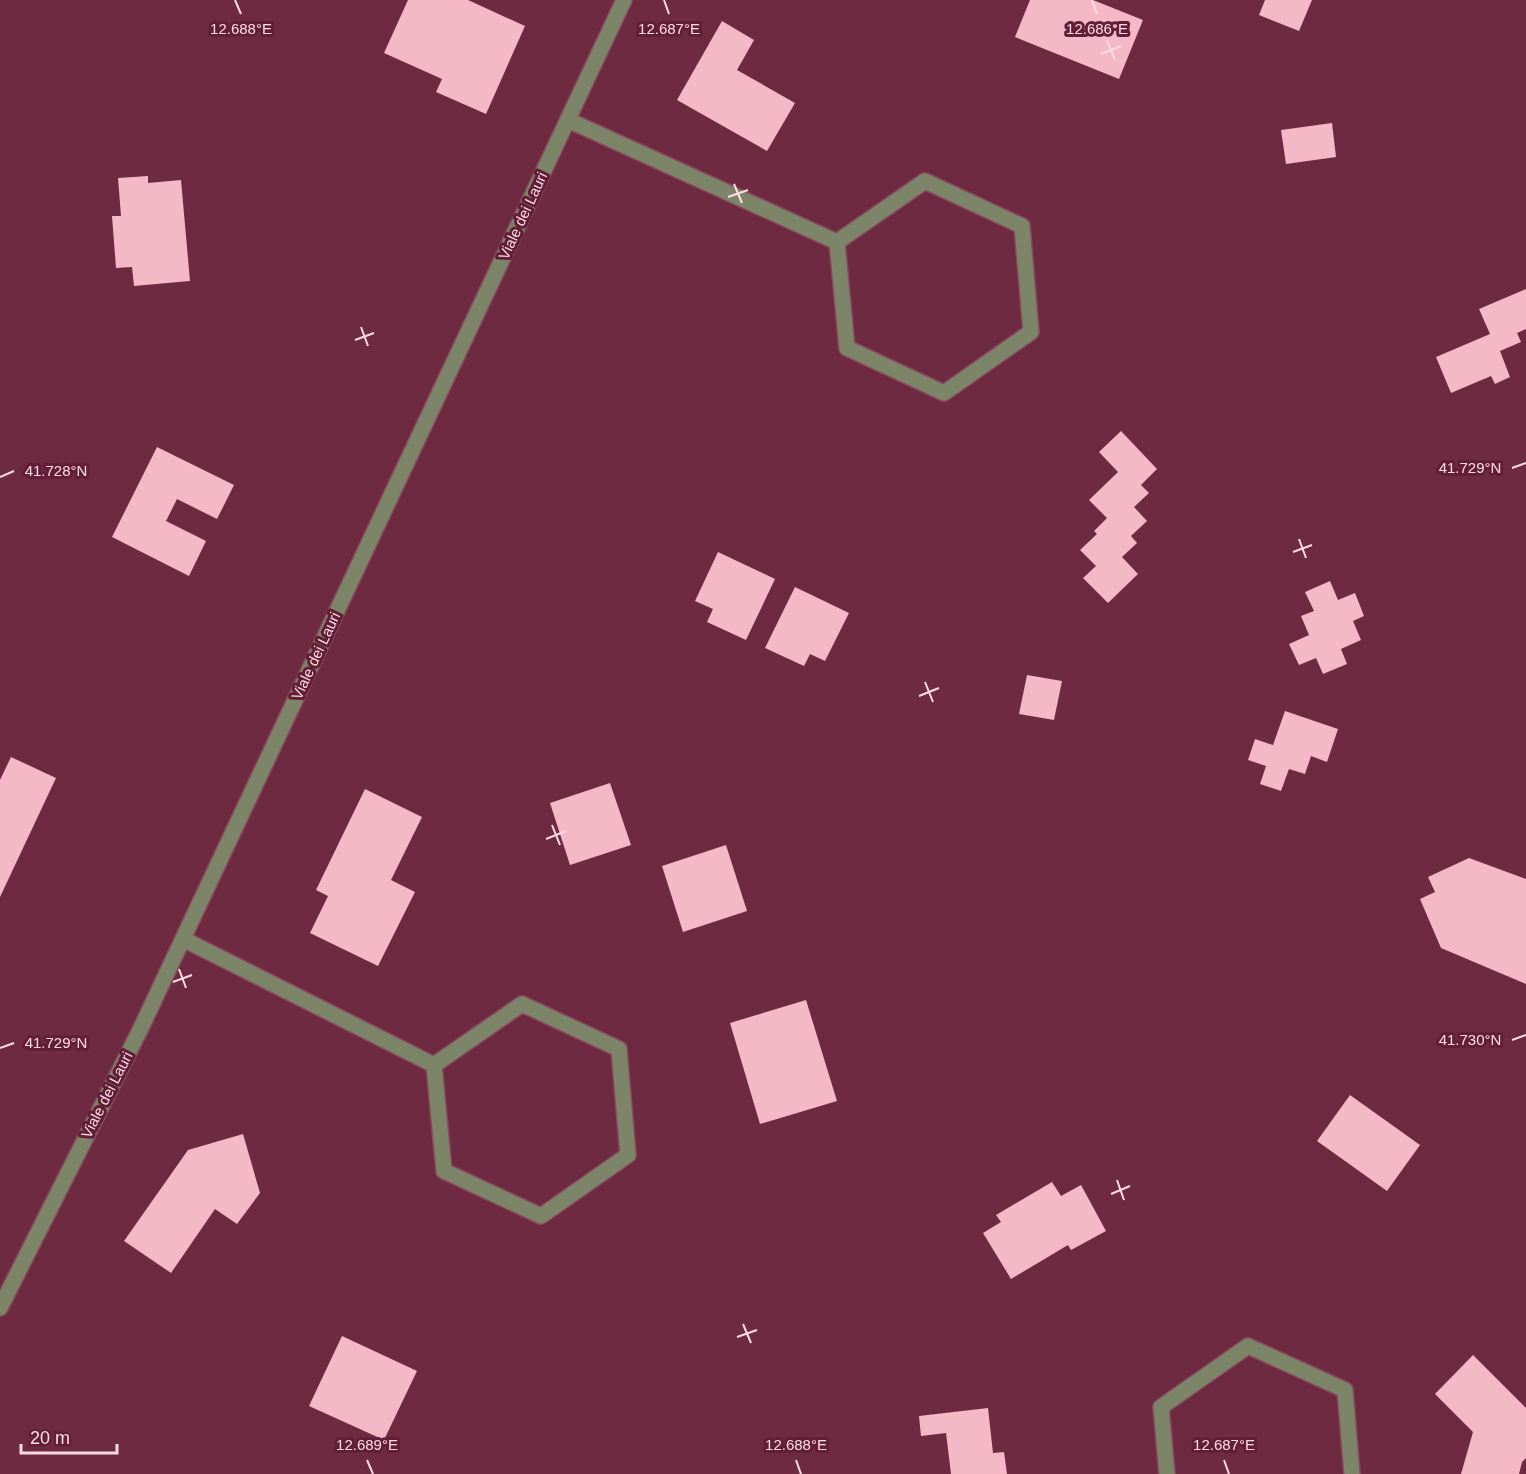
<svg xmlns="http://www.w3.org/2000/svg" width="1526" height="1474" viewBox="0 0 1526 1474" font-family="Arial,sans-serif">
<rect width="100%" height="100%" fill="#6e2a40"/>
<g fill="#f5b8c7">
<path d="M408 0H468L525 26 486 114 436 92 442 79 384 53Z"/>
<path d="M1030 0H1093L1143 20 1119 79 1015 37Z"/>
<path d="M1265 0H1312L1299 31 1259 15Z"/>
<path d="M722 21 754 40 737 70 795 103 767 151 677 100Z"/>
<path d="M1332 123 1336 157 1286 164 1281 130Z"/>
<path d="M148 176V183L181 180 190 281 134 286 132 267 116 268 112 216H121L118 178Z"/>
<path d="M1526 289V329L1517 333 1521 342 1500 351 1510 377 1495 384 1491 376 1451 393 1436 357 1490 334 1479 309Z"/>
<path d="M1121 431 1157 469 1141 485 1149 493 1134 507 1147 521 1131 536 1137 543 1122 557 1138 574 1108 603 1083 578 1096 566 1080 550 1097 534 1094 531 1107 518 1089 500 1118 472 1099 452Z"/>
<path d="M157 447 234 485 217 519 177 499 166 521 206 541 189 576 112 537Z"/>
<path d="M718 552 775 579 746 640 707 622 713 609 695 601Z"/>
<path d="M1330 581 1338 600 1355 593 1364 616 1353 621 1361 640 1341 649 1347 664 1323 674 1316 658 1299 665 1289 644 1309 635 1301 616 1314 611 1305 592Z"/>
<path d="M795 587 849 613 825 661 810 654 804 666 765 648Z"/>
<path d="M1027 675 1062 681 1054 720 1019 714Z"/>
<path d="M1285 711 1338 729 1327 762 1311 756 1305 774 1289 769 1281 791 1260 784 1266 766 1248 760 1255 739 1273 745Z"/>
<path d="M11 757 56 778 0 897V780Z"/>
<path d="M610 783 631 845 570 865 550 803Z"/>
<path d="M365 789 422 817 391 880 415 892 378 966 310 933 328 896 316 890Z"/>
<path d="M726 845 747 911 683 932 662 866Z"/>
<path d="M1469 858 1526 879V984L1441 948 1420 899 1435 892 1428 877Z"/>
<path d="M806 1000 837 1101 760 1124 730 1023Z"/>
<path d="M1350 1095 1420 1145 1387 1191 1317 1141Z"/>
<path d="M243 1134 260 1193 237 1224 215 1209 171 1273 124 1241 188 1150Z"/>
<path d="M1052 1182 1061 1196 1081 1185 1106 1231 1071 1250 1068 1245 1011 1279 983 1233 1001 1222 996 1215Z"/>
<path d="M342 1336 417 1371 384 1440 309 1406Z"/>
<path d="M1473 1355 1526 1408V1458L1522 1462 1519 1474H1461L1473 1432 1435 1394Z"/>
<path d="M988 1408 993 1453 1004 1452 1007 1474H951L946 1433 921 1436 919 1416Z"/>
</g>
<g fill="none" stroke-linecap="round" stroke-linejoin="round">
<g stroke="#884a5e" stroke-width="18">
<g id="minor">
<path d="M568 120 837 242"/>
<path d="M925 181 1022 226 1031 332 944 393 847 348 837 242Z"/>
<path d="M183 939 434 1065"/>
<path d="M522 1004 619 1049 628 1155 541 1216 444 1171 434 1065Z"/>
<path d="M0 1308 141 1028 624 0"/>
<path d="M1167 1474 1161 1407 1248 1346 1345 1390 1352 1474"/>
</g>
</g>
<use href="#minor" stroke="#7c8568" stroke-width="15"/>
</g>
<path fill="none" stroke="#ffdce4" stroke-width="2" d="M235 0 241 14M664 0 669 14M1092 0 1097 14M1107 40 1115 60M1101 54 1121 46M734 184 742 203M728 197 748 190M361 327 368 346M355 340 374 333M1512 468 1526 463M0 477 14 471M1299 539 1306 558M1293 552 1312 545M925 682 933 702M919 696 939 688M552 825 560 845M546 839 566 831M179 969 186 988M173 982 192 975M1512 1040 1526 1035M0 1048 14 1043M1117 1180 1124 1200M1111 1194 1130 1186M743 1324 751 1343M737 1337 757 1330M367 1460 373 1474M796 1460 801 1474M1224 1460 1229 1474"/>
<g text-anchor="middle" stroke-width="6" stroke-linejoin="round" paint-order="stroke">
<g font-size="15" fill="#ffdce4" stroke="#611e36">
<text transform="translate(523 216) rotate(-65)" y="5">Viale dei Lauri</text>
<text transform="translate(316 656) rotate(-65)" y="5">Viale dei Lauri</text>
<text transform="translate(107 1095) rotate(-63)" y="5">Viale dei Lauri</text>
</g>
</g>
<g font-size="15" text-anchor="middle" fill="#ffdce4" stroke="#611e36" stroke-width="6" stroke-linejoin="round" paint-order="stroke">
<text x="241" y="34">12.688°E</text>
<text x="669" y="34">12.687°E</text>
<text x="1097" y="34">12.686°E</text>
<text x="1470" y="473">41.729°N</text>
<text x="56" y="476">41.728°N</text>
<text x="1470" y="1045">41.730°N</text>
<text x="56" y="1048">41.729°N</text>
<text x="367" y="1450">12.689°E</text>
<text x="796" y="1450">12.688°E</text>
<text x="1224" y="1450">12.687°E</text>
</g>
<path d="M21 1444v9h96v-9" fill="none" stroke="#ffdce4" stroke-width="3"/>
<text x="30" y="1444" font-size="18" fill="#ffdce4" stroke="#611e36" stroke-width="4.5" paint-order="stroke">20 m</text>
</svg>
